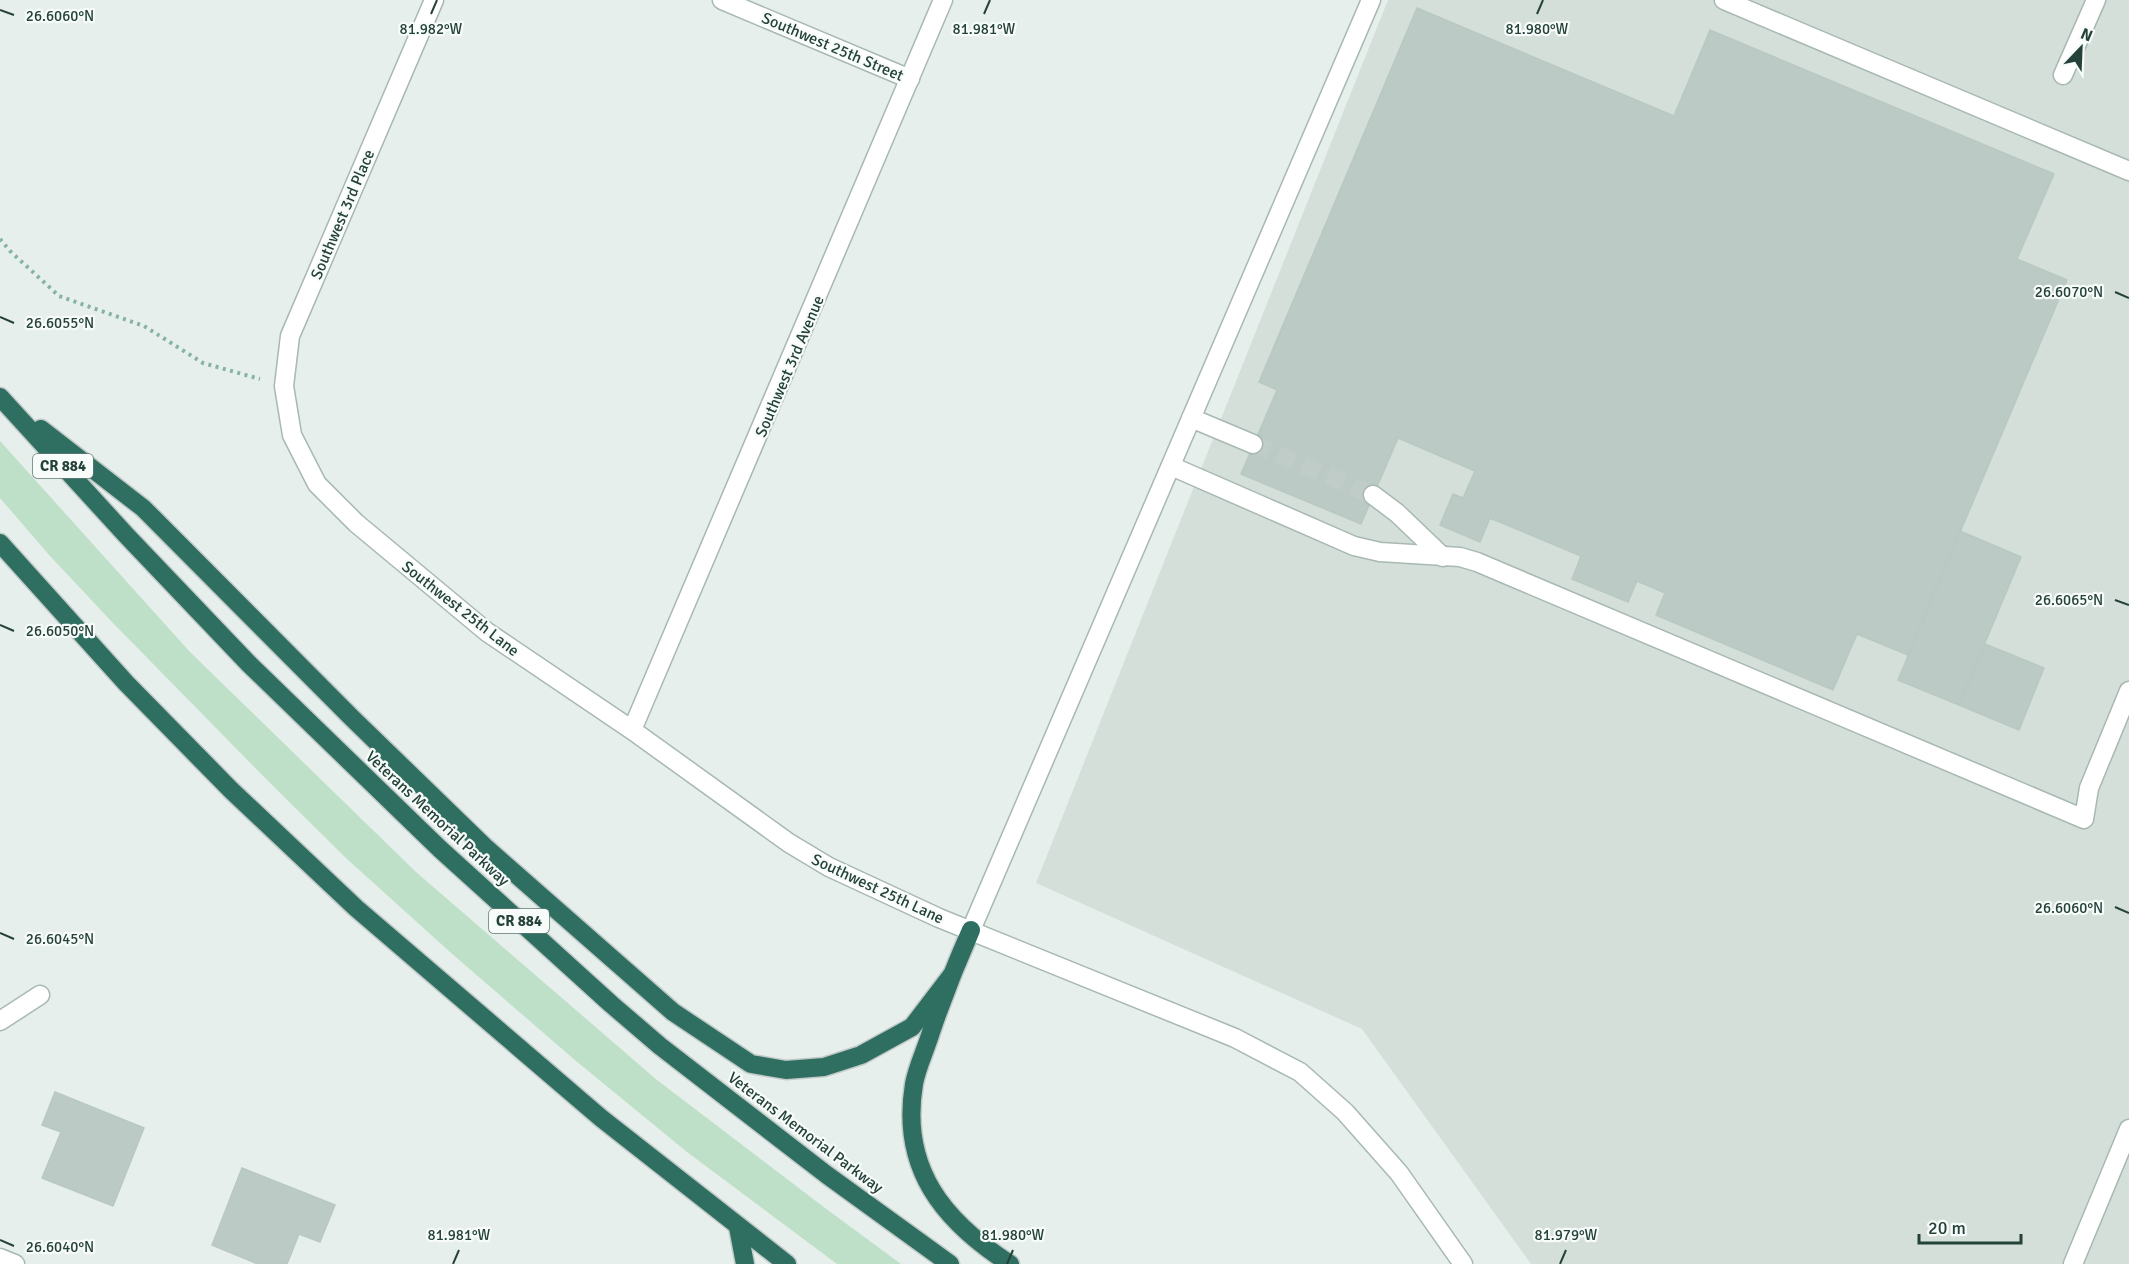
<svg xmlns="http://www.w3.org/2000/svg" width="2129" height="1264" viewBox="0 0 2129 1264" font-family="Signika,sans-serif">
<rect width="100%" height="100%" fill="#e6efeb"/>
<path fill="#d4dfda" d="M1388 0H2129V1264H1531L1362 1029 1036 883Z"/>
<path fill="#bfe0c8" d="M0 441 190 652 416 872 657 1080 825 1208 901 1264H837L687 1152 576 1061 450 952 347 859 268 781 112 622 50 556 0 498Z"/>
<g fill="#bbcac4" stroke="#b8c9c2" stroke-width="1.5">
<path d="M1417 8 1674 116 1710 30 2054 174 2017 259 2067 280 1908 655 1857 634 1833 690 1656 615 1665 593 1637 581 1628 602 1572 579 1581 556 1490 518 1480 542 1440 525 1453 494 1463 498 1475 471 1398 438 1361 524 1241 474 1277 390 1259 382Z"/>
<path d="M1960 531 2021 557 1959 705 1898 680Z"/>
<path d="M1985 644 2044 668 2019 730 1959 705Z"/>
<path d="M55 1092 144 1128 113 1206 42 1178 61 1132 42 1125Z"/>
<path d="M242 1168 335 1205 320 1242 299 1234 287 1264H258L212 1245Z"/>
</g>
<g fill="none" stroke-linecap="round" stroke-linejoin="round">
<path stroke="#bfccc8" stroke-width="18" stroke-dasharray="18 9" stroke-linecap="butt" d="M1253 444 1373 495"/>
<g stroke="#a8b8b2" stroke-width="21">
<g id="minor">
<path d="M434 0 290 336 284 386 292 435 317 484 356 523 487 632 632 730 789 843 829 867 939 918 1235 1038 1300 1072 1345 1112 1399 1173 1463 1264"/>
<path d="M722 0 910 79"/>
<path d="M1724 0 2129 171"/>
<path d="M2063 75 2096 0"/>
<path d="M1191 418 1253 444"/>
<path d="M1171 466 1354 546 1380 552 1460 557 1477 562 2084 819 2089 788 2129 691"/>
<path d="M1373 495 1397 513 1443 557"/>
<path d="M632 730 943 0"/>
<path d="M971 930 1371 0"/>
<path d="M0 1021 40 995"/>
<path d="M0 1258 15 1264"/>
<path d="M2073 1264 2129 1129"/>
</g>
</g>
<g stroke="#c2cac8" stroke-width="21">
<g id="highway">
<path d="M0 397 126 535 249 664 440 849 611 1004 660 1046 827 1175 950 1264"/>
<path d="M41 429 143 508 352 718 485 847 673 1012 751 1064 786 1070 824 1067 861 1055 912 1027 951 976"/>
<path d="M0 543 126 683 231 790 356 908 601 1118 787 1264"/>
<path d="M971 930C956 964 943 997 931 1032 926 1049 917 1067 914 1084 900 1168 943 1221 1010 1264"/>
<path d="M738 1227 745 1264"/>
</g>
</g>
<path stroke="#86b3a5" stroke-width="4" stroke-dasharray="3 4.5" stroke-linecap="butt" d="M0 239 10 251 59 296 144 326 203 363 260 379"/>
<use href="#minor" stroke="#fff" stroke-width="18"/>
<use href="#highway" stroke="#2f6f62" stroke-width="18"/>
</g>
<path fill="none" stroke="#24423a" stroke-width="2" d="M0 10 14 15M431 14 437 0M984 14 990 0M1537 14 1543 0M2115 292 2129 298M0 317 14 323M2115 600 2129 605M0 625 14 631M2115 907 2129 913M0 933 14 939M0 1240 14 1246M453 1264 459 1250M1007 1264 1013 1250M1560 1264 1566 1250"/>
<g text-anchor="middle" stroke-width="4.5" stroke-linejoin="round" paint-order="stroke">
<g fill="#f7fbf9" stroke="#637a73" stroke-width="1.5">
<rect x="33" y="454" width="60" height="24" rx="4.5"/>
<rect x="489" y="909" width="60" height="24" rx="4.5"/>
</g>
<g font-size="15" font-weight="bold" fill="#24423a">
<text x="63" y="471">CR 884</text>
<text x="519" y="926">CR 884</text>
</g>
<g font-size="16" fill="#24423a" stroke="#f7fbf9">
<text transform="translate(833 46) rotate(23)" y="6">Southwest 25th Street</text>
<text transform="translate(342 214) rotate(-67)" y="6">Southwest 3rd Place</text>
<text transform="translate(789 366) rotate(-67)" y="6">Southwest 3rd Avenue</text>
<text transform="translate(461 608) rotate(38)" y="6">Southwest 25th Lane</text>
<text transform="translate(438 818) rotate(43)" y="6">Veterans Memorial Parkway</text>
<text transform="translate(878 888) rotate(25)" y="6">Southwest 25th Lane</text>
<text transform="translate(806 1132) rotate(37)" y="6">Veterans Memorial Parkway</text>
</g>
</g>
<g font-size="15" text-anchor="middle" fill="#24423a" stroke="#f7fbf9" stroke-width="4.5" stroke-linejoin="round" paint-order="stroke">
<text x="60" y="21">26.6060°N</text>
<text x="431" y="34">81.982°W</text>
<text x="984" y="34">81.981°W</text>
<text x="1537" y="34">81.980°W</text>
<text x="2069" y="297">26.6070°N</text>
<text x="60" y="328">26.6055°N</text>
<text x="2069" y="605">26.6065°N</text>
<text x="60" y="636">26.6050°N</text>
<text x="2069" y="913">26.6060°N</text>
<text x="60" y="944">26.6045°N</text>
<text x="459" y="1240">81.981°W</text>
<text x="1013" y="1240">81.980°W</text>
<text x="1566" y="1240">81.979°W</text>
<text x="60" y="1252">26.6040°N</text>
</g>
<g transform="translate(2081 48) rotate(23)" stroke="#f7fbf9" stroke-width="4.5" paint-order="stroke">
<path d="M0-4.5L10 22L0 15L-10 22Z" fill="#24423a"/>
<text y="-9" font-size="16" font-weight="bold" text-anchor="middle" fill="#24423a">N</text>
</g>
<path d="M1919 1234v9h102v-9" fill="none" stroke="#24423a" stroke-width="3"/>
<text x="1928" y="1234" font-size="18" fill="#24423a" stroke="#f7fbf9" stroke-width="4.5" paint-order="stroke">20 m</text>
</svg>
